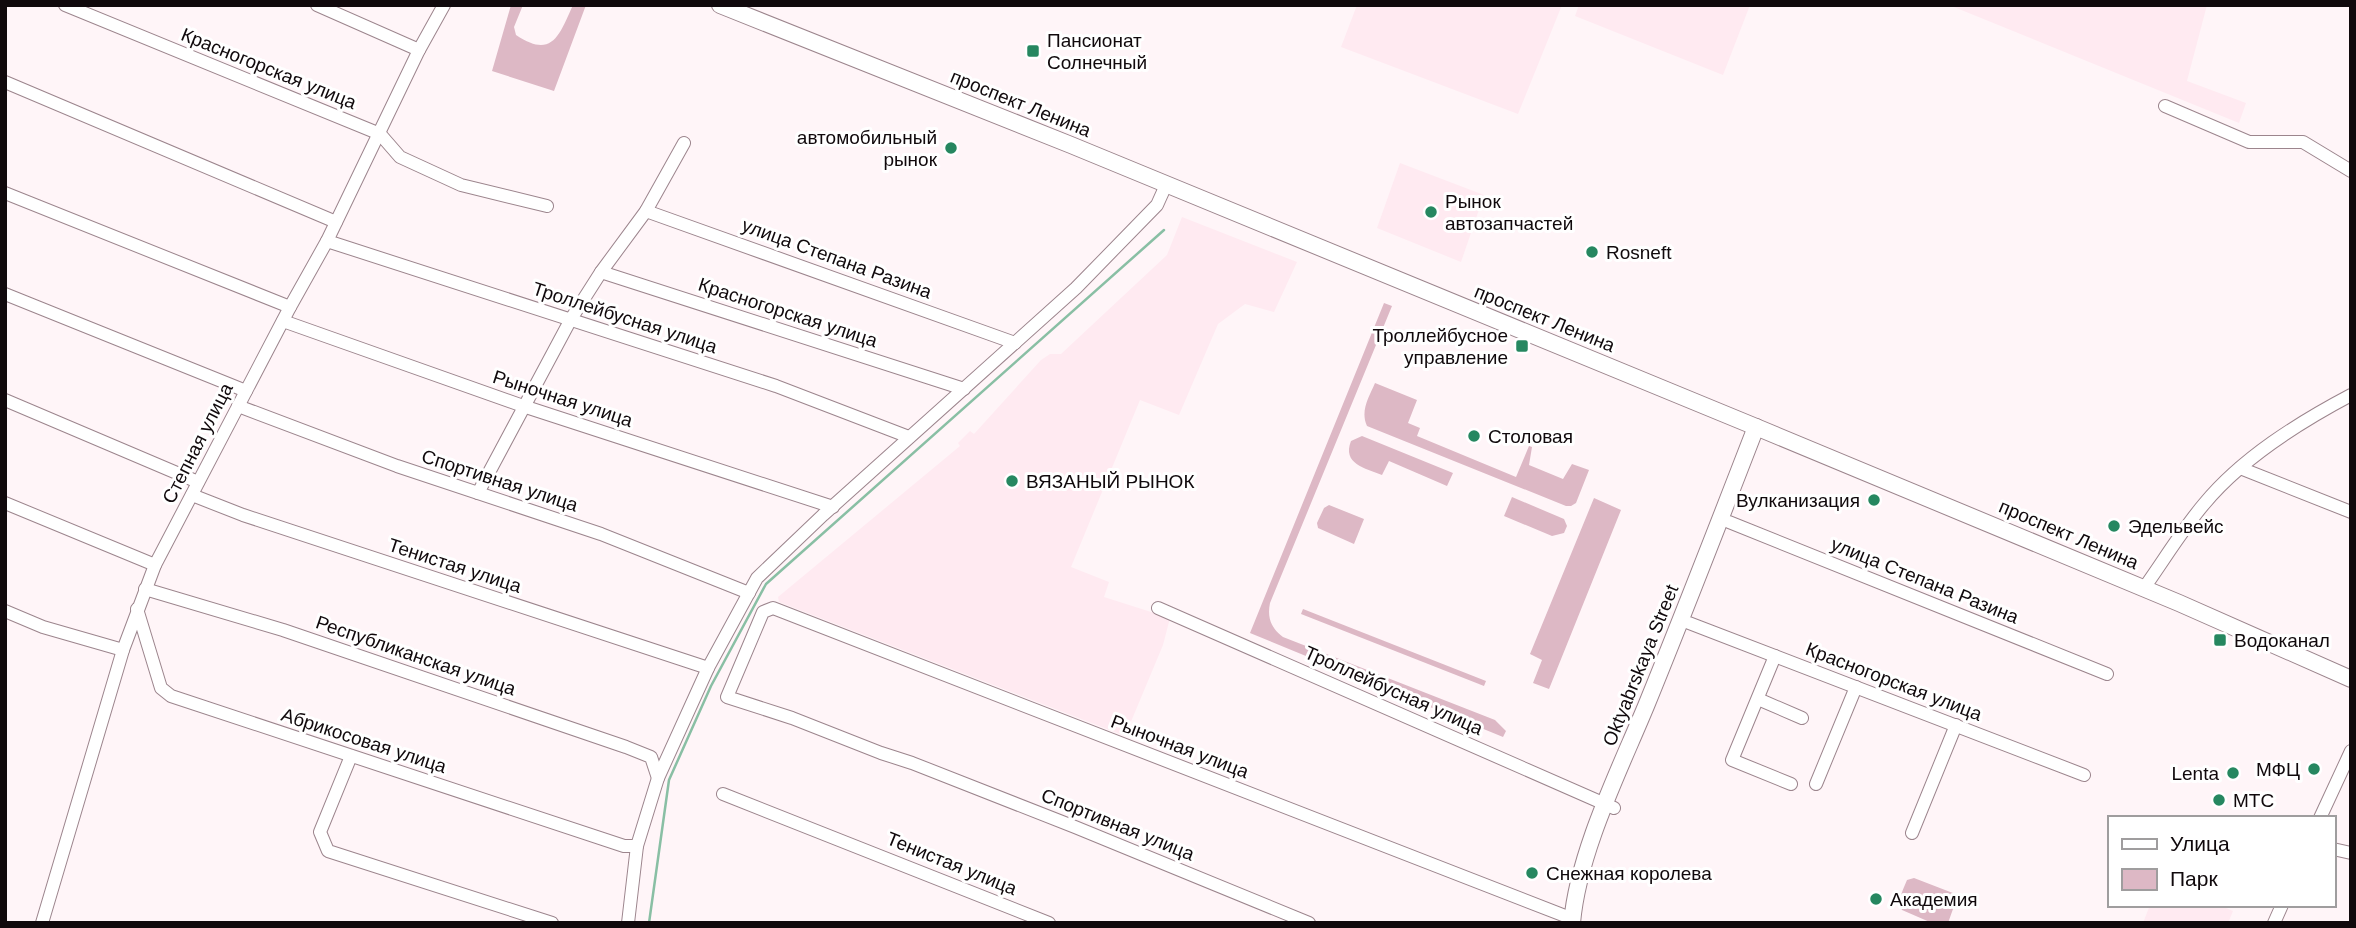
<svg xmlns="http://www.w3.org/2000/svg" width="2356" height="928" viewBox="0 0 2356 928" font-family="Helvetica,sans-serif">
<rect width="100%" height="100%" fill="#fff5f8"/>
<g fill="#ffeaf1">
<path d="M1357 5H1562L1518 114 1341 47Z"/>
<path d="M1579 5H1750L1723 75 1575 16Z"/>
<path d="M1949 5H2207L2187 81 2246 103 2239 123Z"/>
<path d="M1400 163 1484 195 1461 262 1377 228Z"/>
<path d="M1182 217 1297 262 1274 312 1245 304 1218 324 1179 415 1140 400 1071 567 1109 582 1104 597 1170 618 1163 645 1125 736 779 602 778 597 960 446 958 443 970 431 974 434 1041 360 1050 354H1061L1167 255Z"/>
<path d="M2150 905H2219L2233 911 2228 923H2143Z"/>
</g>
<g fill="#ddb8c5">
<path d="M511 5H523L514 27 516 35C552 59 559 36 573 5H586L554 91 492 71Z"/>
<path d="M1384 303 1392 306 1270 603C1267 618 1271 628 1283 637L1495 720 1506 731 1503 737 1250 633Z"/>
<path d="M1375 383 1417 400 1408 423 1420 428 1417 436 1516 477 1529 446 1532 447 1529 465 1563 479 1572 464 1589 470 1576 503 1571 506H1566L1367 426C1360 411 1369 397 1375 383Z"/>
<path d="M1362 436 1453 473 1447 486 1389 461 1382 475C1365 468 1342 464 1351 441Z"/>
<path d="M1512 497 1564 519 1567 526 1564 533 1552 536 1504 516Z"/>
<path d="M1594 498 1621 510 1549 689 1533 683 1542 660 1530 654Z"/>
<path d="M1329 505 1364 519 1354 544 1318 528 1317 523 1324 508Z"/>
<path d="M1303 609 1486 681 1484 686 1301 614Z"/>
<path d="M1914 878 1958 895 1948 923H1932L1902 910C1897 900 1903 890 1907 880Z"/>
</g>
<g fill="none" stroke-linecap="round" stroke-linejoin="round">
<path stroke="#89bfa4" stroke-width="2.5" d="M649 923 669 780 711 686 766 584 1164 230"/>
<g stroke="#9c858d" stroke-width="14">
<g id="minor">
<path d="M65 5 380 134 400 157 461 185 547 206"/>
<path d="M317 5 419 50"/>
<path d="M5 82 336 222"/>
<path d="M2165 106 2249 142H2303L2351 171"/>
<path d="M5 193 290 307"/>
<path d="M646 211 1015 343"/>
<path d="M327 241 776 386 909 437"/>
<path d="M601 272 964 389"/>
<path d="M5 294 246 391"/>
<path d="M283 321 526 407 833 507"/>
<path d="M5 400 198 482"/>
<path d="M238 406 397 466 601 534 749 593"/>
<path d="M2240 468 2351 512"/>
<path d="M478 493 571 319 601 272 646 211 684 143"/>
<path d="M192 495 243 515 708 668"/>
<path d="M5 503 155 565"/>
<path d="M1729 522 2107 674"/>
<path d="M2144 588C2164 560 2182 530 2204 504 2242 458 2298 423 2351 395"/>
<path d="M145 589 283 630 626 747 651 757 658 778"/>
<path d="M1158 608 1614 808"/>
<path d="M137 609 161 688 171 696 624 846H637"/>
<path d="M5 611 43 627 123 650"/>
<path d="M1689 623 2084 775"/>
<path d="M1775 656 1732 760 1791 784"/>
<path d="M1758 699 1802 718"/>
<path d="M351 756 320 832 328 851 552 923"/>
<path d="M1816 784 1856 687"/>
<path d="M723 794 1049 923"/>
<path d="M2320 818 2351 751"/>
<path d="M1912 833 1956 725"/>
<path d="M2333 849 2351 853"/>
<path d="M42 923 123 650 155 565 290 307 327 241 419 50 444 5"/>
<path d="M628 923 637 846 658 778 708 668 757 578 823 515 1076 288 1157 205 1166 185"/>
<path d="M1309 923 1075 827 912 763 881 753 792 718 727 697 763 612 773 608 1573 919"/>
<path d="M2274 923 2282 905"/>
</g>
</g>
<g stroke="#9c858d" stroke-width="18">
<g id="major">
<path d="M720 5 1071 145 1756 427 2179 603 2351 679"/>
<path d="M1572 923C1578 853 1619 771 1646 706 1684 613 1720 520 1756 427"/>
</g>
</g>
<use href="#minor" stroke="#fff" stroke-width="12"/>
<use href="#major" stroke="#fff" stroke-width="16"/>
</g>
<g fill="#268760" stroke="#fff" stroke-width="2.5">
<rect x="1026" y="44" width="14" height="14" rx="3.5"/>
<circle cx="951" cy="148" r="7"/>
<circle cx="1431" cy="212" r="7"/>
<circle cx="1592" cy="252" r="7"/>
<rect x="1515" y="339" width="14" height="14" rx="3.5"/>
<circle cx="1474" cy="436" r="7"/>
<circle cx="1012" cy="481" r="7"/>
<circle cx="1874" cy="500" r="7"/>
<circle cx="2114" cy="526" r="7"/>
<rect x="2213" y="633" width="14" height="14" rx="3.5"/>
<circle cx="2314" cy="769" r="7"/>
<circle cx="2233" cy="773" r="7"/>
<circle cx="2219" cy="800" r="7"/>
<circle cx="1532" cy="873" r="7"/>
<circle cx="1876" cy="899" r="7"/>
</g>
<g text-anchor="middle" stroke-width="6" stroke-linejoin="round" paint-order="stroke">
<g font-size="19" fill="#10090c" stroke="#fff" text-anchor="start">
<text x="1047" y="47">Пансионат<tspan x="1047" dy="22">Солнечный</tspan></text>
<text x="937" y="144" text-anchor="end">автомобильный<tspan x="937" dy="22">рынок</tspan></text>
<text x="1445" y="208">Рынок<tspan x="1445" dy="22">автозапчастей</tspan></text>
<text x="1606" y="259">Rosneft</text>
<text x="1508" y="342" text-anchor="end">Троллейбусное<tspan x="1508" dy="22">управление</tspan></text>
<text x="1488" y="443">Столовая</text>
<text x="1026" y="488">ВЯЗАНЫЙ РЫНОК</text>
<text x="1860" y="507" text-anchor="end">Вулканизация</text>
<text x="2128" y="533">Эдельвейс</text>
<text x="2234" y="647">Водоканал</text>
<text x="2300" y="776" text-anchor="end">МФЦ</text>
<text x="2219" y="780" text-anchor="end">Lenta</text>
<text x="2233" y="807">МТС</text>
<text x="1546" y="880">Снежная королева</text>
<text x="1890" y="906">Академия</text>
</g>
<g font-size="19" fill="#10090c" stroke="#fff">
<text transform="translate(269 68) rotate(22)" y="7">Красногорская улица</text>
<text transform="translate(1021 103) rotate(22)" y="7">проспект Ленина</text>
<text transform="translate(837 258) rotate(20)" y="7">улица Степана Разина</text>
<text transform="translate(788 312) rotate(18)" y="7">Красногорская улица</text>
<text transform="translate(625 317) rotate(18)" y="7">Троллейбусная улица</text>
<text transform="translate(1545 318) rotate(22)" y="7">проспект Ленина</text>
<text transform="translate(563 398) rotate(18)" y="7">Рыночная улица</text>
<text transform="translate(197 443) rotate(-63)" y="7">Степная улица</text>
<text transform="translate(500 480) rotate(18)" y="7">Спортивная улица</text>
<text transform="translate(2069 534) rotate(23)" y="7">проспект Ленина</text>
<text transform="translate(455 565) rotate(18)" y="7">Тенистая улица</text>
<text transform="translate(1925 580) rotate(22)" y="7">улица Степана Разина</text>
<text transform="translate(416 655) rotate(19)" y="7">Республиканская улица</text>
<text transform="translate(1640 665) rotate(-68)" y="7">Oktyabrskaya Street</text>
<text transform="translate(1894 681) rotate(21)" y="7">Красногорская улица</text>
<text transform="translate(1394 690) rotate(24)" y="7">Троллейбусная улица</text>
<text transform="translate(364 740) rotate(18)" y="7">Абрикосовая улица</text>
<text transform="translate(1180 746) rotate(21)" y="7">Рыночная улица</text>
<text transform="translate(1118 824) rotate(22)" y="7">Спортивная улица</text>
<text transform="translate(952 863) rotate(22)" y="7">Тенистая улица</text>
</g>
</g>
<rect width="2356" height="928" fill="none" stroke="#10090c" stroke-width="14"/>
<rect x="2108" y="816" width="228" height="91" fill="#ffffff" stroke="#9f9d9e" stroke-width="2"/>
<rect x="2122" y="839" width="35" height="10" fill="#ffffff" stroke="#9f9d9e" stroke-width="2"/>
<text x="2170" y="851" font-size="21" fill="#10090c">Улица</text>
<rect x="2122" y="869" width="35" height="21" fill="#ddb8c5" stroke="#9f9d9e" stroke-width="2"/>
<text x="2170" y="886" font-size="21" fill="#10090c">Парк</text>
</svg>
